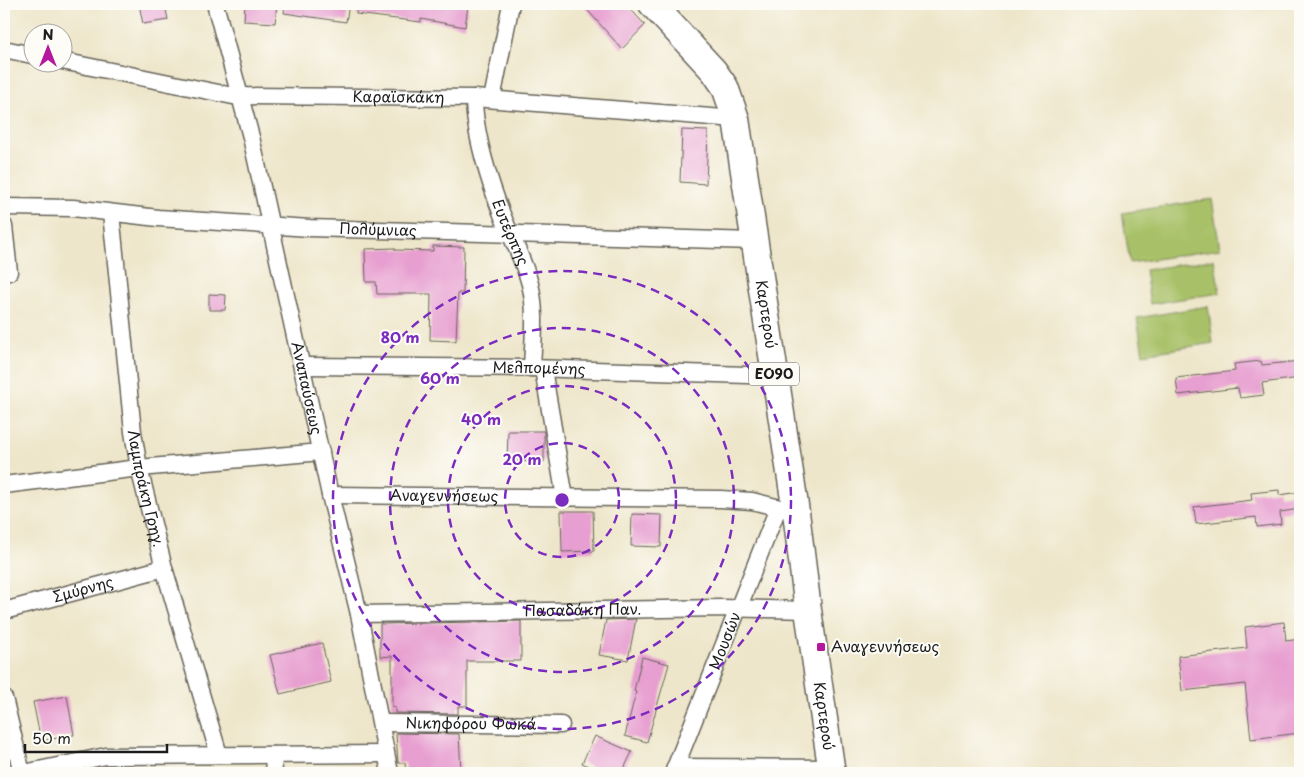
<svg xmlns="http://www.w3.org/2000/svg" width="1304" height="777" viewBox="0 0 1304 777" font-family="'Playpen Sans',sans-serif">
<rect width="100%" height="100%" fill="#fdfcf7"/>
<filter id="ink" filterUnits="userSpaceOnUse"><feTurbulence type="fractalNoise" baseFrequency=".02" numOctaves="2"/><feDisplacementMap in="SourceGraphic" scale="10" xChannelSelector="R" yChannelSelector="G"/><feConvolveMatrix kernelMatrix="1 2 1 2 8 2 1 2 1" color-interpolation-filters="sRGB"/></filter>
<filter id="wash" filterUnits="userSpaceOnUse"><feTurbulence type="fractalNoise" baseFrequency=".0096" numOctaves="4" result="noise"/><feDisplacementMap in="SourceGraphic" scale="20" xChannelSelector="R" yChannelSelector="G"/><feGaussianBlur stdDeviation="1.12" result="paint"/><feColorMatrix in="noise" values="0 0 0 0 0 0 0 0 0 0 0 0 0 0 0 0 0 1.4 0 .05"/><feComposite in="paint" operator="in"/></filter>
<g filter="url(#wash)">
<rect width="100%" height="100%" fill="#eee6ca"/>
<g fill="#a8c167" stroke="#626e42">
<path d="M1212 199 1220 249 1130 263 1122 213Z"/>
<path d="M1214 259 1220 293 1150 304 1145 270Z"/>
<path d="M1208 306 1213 343 1143 354 1137 318Z"/>
</g>
<g id="blocks">
<g fill="#e79ed0">
<path d="M139 4H165L168 20 143 24Z"/>
<path d="M245 4H277L275 23 244 21Z"/>
<path d="M285 4H349L346 22 284 13Z"/>
<path d="M357 4H458L468 6 465 27 421 19V22L356 14Z"/>
<path d="M582 4H626L645 25 622 49Z"/>
<path d="M682 130 708 131 706 184 680 182Z"/>
<path d="M433 246 464 247 463 293H458L456 341 430 340 431 294H377L376 282H366L365 249 395 248V250L433 251Z"/>
<path d="M209 294 226 295 225 310H209Z"/>
<path d="M1261 361 1262 365 1300 361V378L1262 383 1264 395 1240 398 1238 388 1178 395 1176 378 1235 371 1234 364Z"/>
<path d="M508 431H544V462L507 461Z"/>
<path d="M1279 490V495L1300 492V509L1280 512 1281 524 1257 527 1256 517 1196 524 1194 507 1252 500 1251 493Z"/>
<path d="M561 511H593L594 551 562 552Z"/>
<path d="M632 514 662 515 661 547 631 546Z"/>
<path d="M636 619 628 660 599 655 606 620Z"/>
<path d="M521 621V661H467V706H458V714L395 713V707H392V656L380 657V624Z"/>
<path d="M1284 622 1286 641 1300 639V733L1251 739 1245 684 1182 691 1178 656 1247 648 1245 627Z"/>
<path d="M322 643 331 682 280 694 270 655Z"/>
<path d="M642 657 669 664 647 742 625 736 636 692 634 691Z"/>
<path d="M67 696 74 735 41 741 33 702Z"/>
<path d="M396 733 459 734 461 772 406 773 405 763H398Z"/>
<path d="M595 736 632 752 622 773H604L582 763Z"/>
</g>
</g>
</g>
<g filter="url(#ink)">
<use href="#blocks" fill-opacity="0" stroke="#666359" stroke-width="1"/>
<g fill="none" stroke-linecap="round" stroke-linejoin="round">
<g stroke="#666359" stroke-width="19">
<g id="street">
<path id="s1" d="M215 4 251 137 330 495 359 614 390 773"/>
<path d="M4 49 32 55"/>
<path id="s2" d="M62 61 233 96 474 98 736 119"/>
<path id="s3" d="M474 98C474 133 490 184 503 217 512 239 524 261 530 284 537 311 533 341 532 368"/>
<path d="M492 99 511 4"/>
<path id="s4" d="M4 207 73 208 158 218 310 228 754 241"/>
<path id="s5" d="M111 213 133 432 139 468 164 568 219 755"/>
<path d="M4 226 9 272"/>
<path id="s6" d="M303 366 532 368 775 376"/>
<path d="M543 369 565 498"/>
<path d="M4 485 139 468 321 452"/>
<path id="s7" d="M330 495 721 499 752 501 796 512"/>
<path id="s8" d="M4 611 164 568"/>
<path id="s9" d="M359 614 721 608 808 610"/>
<path d="M4 698 22 773"/>
<path id="s10" d="M381 723 561 725"/>
<path d="M273 755 274 773"/>
<path d="M675 767 832 768"/>
<path d="M24 773 106 756 386 754"/>
<path id="s11" d="M673 773 778 508"/>
</g>
</g>
<g stroke="#666359" stroke-width="29">
<g id="primary">
<path id="s12" d="M652 4 714 71 725 87 736 119 796 512 808 610 832 773"/>
</g>
</g>
<use href="#street" stroke="#fff" stroke-width="16"/>
<use href="#primary" stroke="#fff" stroke-width="26"/>
</g>
</g>
<g fill="none" stroke="#7b2cbf" stroke-width="2.5" stroke-dasharray="9 6">
<circle cx="562" cy="500" r="57"/>
<circle cx="562" cy="500" r="114"/>
<circle cx="562" cy="500" r="172"/>
<circle cx="562" cy="500" r="229"/>
</g>
<rect fill="#b5179e" stroke="#fdfcf7" stroke-width="2" x="816" y="642" width="10" height="10" rx="2.5"/>
<g text-anchor="middle" stroke-width="4" stroke-linejoin="round" paint-order="stroke">
<rect fill="#fdfcf7" stroke="#605f5e" stroke-width="1" x="749" y="362.5" width="50" height="23" rx="4"/>
<g font-size="14" font-weight="bold" fill="#1c1c1c">
<text x="774" y="379">ΕΟ90</text>
</g>
<g font-size="15" fill="#1c1c1c" stroke="#fdfcf7">
<text dy="5" stroke="none"><textPath href="#s2" startOffset="340">Καραϊσκάκη</textPath></text>
<text dy="5" stroke="none"><textPath href="#s4" startOffset="375">Πολύμνιας</textPath></text>
<text dy="5" stroke="none"><textPath href="#s3" startOffset="140">Ευτέρπης</textPath></text>
<text dy="5" stroke="none"><textPath href="#s12" startOffset="342">Καρτερού</textPath></text>
<text dy="5" stroke="none"><textPath href="#s6" startOffset="236">Μελπομένης</textPath></text>
<text dy="5" stroke="none"><textPath href="#s1" startOffset="395">Αναπαύσεως</textPath></text>
<text dy="5" stroke="none"><textPath href="#s5" startOffset="278">Λαμπράκη Γρηγ.</textPath></text>
<text dy="5" stroke="none"><textPath href="#s7" startOffset="114">Αναγεννήσεως</textPath></text>
<text dy="5" stroke="none"><textPath href="#s8" startOffset="82">Σμύρνης</textPath></text>
<text dy="5" stroke="none"><textPath href="#s9" startOffset="224">Πασαδάκη Παν.</textPath></text>
<text dy="5" stroke="none"><textPath href="#s11" startOffset="142">Μουσών</textPath></text>
<text dy="5" stroke="none"><textPath href="#s12" startOffset="748">Καρτερού</textPath></text>
<text dy="5" stroke="none"><textPath href="#s10" startOffset="90">Νικηφόρου Φωκά</textPath></text>
</g>
<g font-size="15" fill="#1c1c1c" stroke="#fdfcf7" text-anchor="start">
<text x="831" y="652">Αναγεννήσεως</text>
</g>
</g>
<circle cx="562" cy="500" r="8" fill="#7b2cbf" stroke="#fdfcf7" stroke-width="2.5"/>
<g font-size="15" text-anchor="middle" font-weight="bold" fill="#7b2cbf" stroke="#fdfcf7" stroke-width="4" stroke-linejoin="round" paint-order="stroke">
<text x="400" y="343">80 m</text>
<text x="440" y="384">60 m</text>
<text x="481" y="425">40 m</text>
<text x="522" y="465">20 m</text>
</g>
<rect width="1304" height="777" fill="none" stroke="#fdfcf7" stroke-width="20"/>
<g transform="translate(48 48)"><circle r="24" fill="#fdfcf7" stroke="#a3a29f"/>
<path d="M0-4L9 19L0 12L-9 19Z" fill="#b5179e"/>
<text y="-8" font-size="14" font-weight="bold" text-anchor="middle" fill="#1c1c1c">N</text>
</g>
<path d="M25 744v8h142v-8" fill="none" stroke="#1c1c1c" stroke-width="2.5"/>
<text x="32" y="744" font-size="15" fill="#1c1c1c" stroke="#fdfcf7" stroke-width="4" paint-order="stroke">50 m</text>
</svg>
